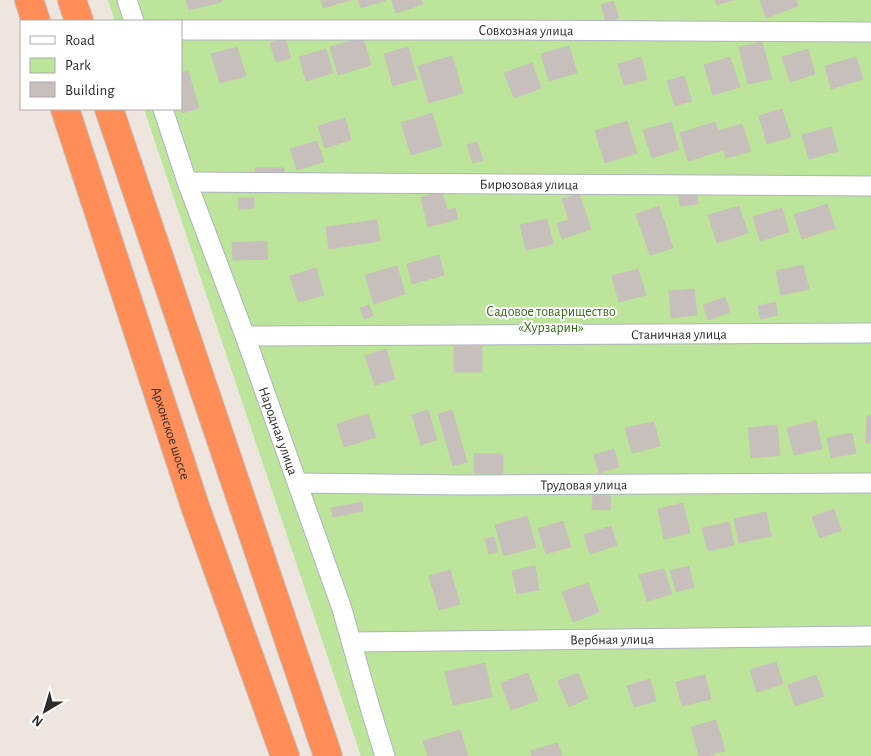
<svg xmlns="http://www.w3.org/2000/svg" width="871" height="756" viewBox="0 0 871 756" font-family="'Alegreya Sans',sans-serif">
<rect width="100%" height="100%" fill="#eee5de"/>
<path fill="#bce49b" d="M108 0H871V756H361L144 109H181V21H115Z"/>
<g fill="#c6bfbb" stroke="#c9c1b8">
<path d="M186 0H221V2L189 10Z"/>
<path d="M321 0H351L323 8Z"/>
<path d="M358 0H386L361 8Z"/>
<path d="M392 0H421L423 4 396 13Z"/>
<path d="M715 0H734L716 5Z"/>
<path d="M760 0H796L798 6 766 18Z"/>
<path d="M613 1 619 18 606 22 601 5Z"/>
<path d="M363 37 371 65 338 75 330 47Z"/>
<path d="M285 39 291 58 276 62 270 43Z"/>
<path d="M762 42 772 79 748 84 739 47Z"/>
<path d="M569 46 577 73 549 81 541 54Z"/>
<path d="M237 47 246 76 220 83 211 54Z"/>
<path d="M408 47 417 79 393 86 384 54Z"/>
<path d="M326 49 333 73 306 81 299 57Z"/>
<path d="M808 49 815 74 790 82 782 57Z"/>
<path d="M452 56 463 93 429 103 418 66Z"/>
<path d="M641 57 647 79 624 85 618 64Z"/>
<path d="M730 57 740 87 713 95 704 65Z"/>
<path d="M856 57 863 79 831 89 825 66Z"/>
<path d="M532 63 541 88 514 98 504 73Z"/>
<path d="M188 71 199 108 182 113 181 73Z"/>
<path d="M684 76 692 101 675 106 667 81Z"/>
<path d="M782 109 791 137 767 144 759 116Z"/>
<path d="M432 113 442 146 411 155 401 123Z"/>
<path d="M345 118 351 140 325 148 318 126Z"/>
<path d="M627 121 637 153 605 163 595 131Z"/>
<path d="M671 122 679 149 652 158 643 130Z"/>
<path d="M715 122 724 150 688 161 680 133Z"/>
<path d="M742 124 751 151 726 158 718 131Z"/>
<path d="M831 127 838 151 809 159 802 135Z"/>
<path d="M317 141 324 162 297 170 290 149Z"/>
<path d="M477 142 483 160 473 163 467 145Z"/>
<rect x="255" y="168" width="29" height="9"/>
<path d="M442 192 447 210 455 208 458 219 428 227 421 197Z"/>
<path d="M697 192 698 204 680 206 679 194Z"/>
<path d="M579 194 591 229 562 239 557 223 569 220 562 199Z"/>
<path d="M238 198H254V208L239 209Z"/>
<path d="M827 204 835 228 802 239 794 215Z"/>
<path d="M659 206 673 248 650 255 636 214Z"/>
<path d="M739 206 748 233 717 243 708 215Z"/>
<path d="M782 208 789 232 760 241 753 217Z"/>
<path d="M547 219 553 244 526 250 520 225Z"/>
<path d="M377 220 380 241 329 249 326 227Z"/>
<path d="M267 241 268 259 233 260 232 243Z"/>
<path d="M439 255 444 275 412 284 407 264Z"/>
<path d="M803 265 809 289 781 295 776 271Z"/>
<path d="M397 266 405 294 374 304 365 275Z"/>
<path d="M316 268 324 295 298 302 290 276Z"/>
<path d="M638 269 646 295 619 302 612 276Z"/>
<path d="M694 289 697 315 671 318 669 291Z"/>
<path d="M725 297 730 312 708 320 703 305Z"/>
<path d="M775 302 778 315 761 319 758 306Z"/>
<path d="M369 305 373 316 364 319 360 308Z"/>
<rect x="454" y="346" width="28" height="26"/>
<path d="M386 349 395 379 375 385 365 356Z"/>
<path d="M428 410 437 440 421 445 412 415Z"/>
<path d="M452 410 467 462 453 466 438 414Z"/>
<path d="M368 414 376 437 344 447 337 424Z"/>
<path d="M867 416H871V443H866Z"/>
<path d="M816 421 822 449 794 455 787 428Z"/>
<path d="M654 422 660 446 632 453 625 428Z"/>
<path d="M777 425 780 455 751 458 748 428Z"/>
<path d="M852 433 856 453 831 458 827 438Z"/>
<path d="M614 449 619 467 599 473 594 455Z"/>
<path d="M474 454H503V474L474 473Z"/>
<path d="M593 495 611 496 610 510 592 509Z"/>
<path d="M362 502 363 511 333 517 331 508Z"/>
<path d="M683 503 690 533 664 539 658 509Z"/>
<path d="M834 509 841 530 820 538 812 517Z"/>
<path d="M766 512 771 536 739 543 734 519Z"/>
<path d="M527 516 536 547 504 556 495 525Z"/>
<path d="M563 521 571 547 546 554 538 529Z"/>
<path d="M729 522 734 545 708 551 702 528Z"/>
<path d="M611 526 617 545 590 554 584 535Z"/>
<path d="M494 537 498 552 489 554 485 539Z"/>
<path d="M535 566 539 590 517 594 512 571Z"/>
<path d="M689 566 694 587 676 592 670 571Z"/>
<path d="M664 569 672 594 647 601 639 575Z"/>
<path d="M450 570 460 604 439 610 429 576Z"/>
<path d="M588 583 599 612 573 622 562 592Z"/>
<path d="M776 662 783 684 757 692 750 670Z"/>
<path d="M485 663 492 697 453 705 445 672Z"/>
<path d="M528 673 538 700 511 710 501 683Z"/>
<path d="M578 673 588 698 569 707 558 681Z"/>
<path d="M705 675 711 699 682 706 676 682Z"/>
<path d="M816 675 824 696 795 706 788 685Z"/>
<path d="M650 679 656 701 634 707 627 686Z"/>
<path d="M716 720 725 751 707 756H699L691 727Z"/>
<path d="M460 730 468 756H428L423 741Z"/>
<path d="M558 743 562 756H532L530 751Z"/>
</g>
<g fill="none" stroke-linecap="round" stroke-linejoin="round">
<g stroke="#aeb3bc" stroke-width="21">
<g id="minor">
<path d="M127 0 134 21"/>
<path id="s1" d="M181 30H501L871 32"/>
<path id="s2" d="M163 109 187 182 245 336 342 609 371 711 385 756"/>
<path id="s3" d="M187 182 871 186"/>
<path id="s4" d="M245 336 871 333"/>
<path id="s5" d="M298 483 465 485 871 483"/>
<path id="s6" d="M352 642 871 636"/>
</g>
</g>
<g stroke="#c4c4c4" stroke-width="30">
<g id="highway">
<path d="M29 0 36 21"/>
<path d="M72 0 79 21"/>
<path id="s7" d="M65 109 196 509 285 756"/>
<path d="M109 109 328 756"/>
</g>
</g>
<use href="#minor" stroke="#fff" stroke-width="19"/>
<use href="#highway" stroke="#ff8d58" stroke-width="28"/>
</g>
<g text-anchor="middle" stroke-width="4" stroke-linejoin="round" paint-order="stroke">
<g font-size="14" fill="#2c2c2c" stroke="#fff">
<text dy="5" stroke="none"><textPath href="#s1" startOffset="345">Совхозная улица</textPath></text>
<text dy="5" stroke="none"><textPath href="#s3" startOffset="342">Бирюзовая улица</textPath></text>
<text dy="5" stroke="none"><textPath href="#s4" startOffset="434">Станичная улица</textPath></text>
<text dy="5" stroke="none"><textPath href="#s2" startOffset="342">Народная улица</textPath></text>
<text dy="5" stroke="none"><textPath href="#s7" startOffset="341">Архонское шоссе</textPath></text>
<text dy="5" stroke="none"><textPath href="#s5" startOffset="286">Трудовая улица</textPath></text>
<text dy="5" stroke="none"><textPath href="#s6" startOffset="260">Вербная улица</textPath></text>
</g>
<g font-size="14" fill="#346b1a" stroke="#fff">
<text x="551" y="316">Садовое товарищество<tspan x="551" dy="16">«Хурзарин»</tspan></text>
</g>
</g>
<rect x="20" y="20" width="162" height="90" fill="#ffffff" stroke="#ababab"/>
<rect x="30" y="36" width="25" height="8" fill="#ffffff" stroke="#ababab"/>
<text x="65" y="45" font-size="15" fill="#2c2c2c">Road</text>
<rect x="30" y="58" width="25" height="15" fill="#bce49b" stroke="#ababab"/>
<text x="65" y="70" font-size="15" fill="#2c2c2c">Park</text>
<rect x="30" y="82" width="25" height="15" fill="#c6bfbb" stroke="#ababab"/>
<text x="65" y="95" font-size="15" fill="#2c2c2c">Building</text>
<g transform="translate(45 711) rotate(218)" stroke="#ffffff" stroke-width="4" paint-order="stroke">
<path d="M0-4L9 19L0 12L-9 19Z" fill="#2c2c2c"/>
<text y="-8" font-size="14" font-weight="bold" text-anchor="middle" fill="#2c2c2c">N</text>
</g>
</svg>
